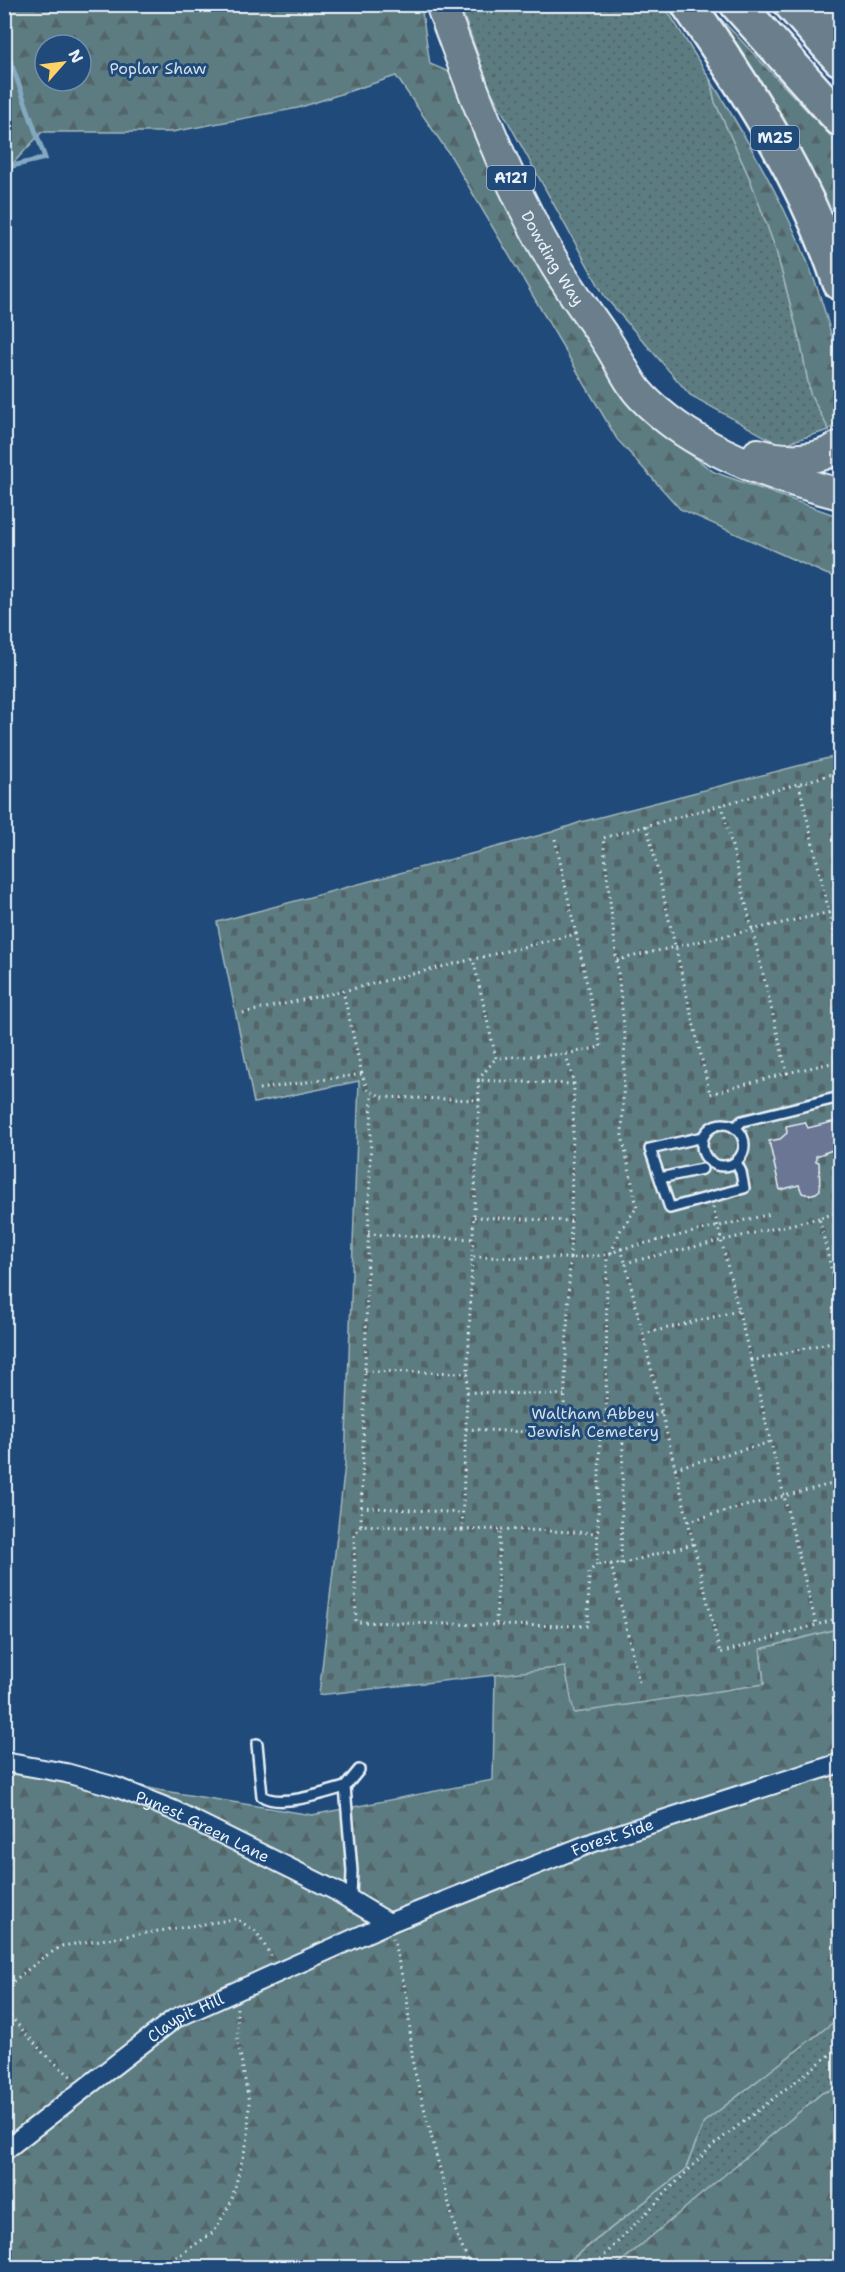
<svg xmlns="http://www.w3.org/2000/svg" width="845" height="2272" viewBox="0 0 845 2272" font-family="'Shantell Sans',sans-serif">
<defs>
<pattern id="grass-dots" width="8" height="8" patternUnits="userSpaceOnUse" patternTransform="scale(1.5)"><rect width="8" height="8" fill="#5c7c81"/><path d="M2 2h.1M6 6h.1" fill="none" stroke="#526568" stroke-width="1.8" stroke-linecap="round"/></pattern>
<pattern id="forest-firs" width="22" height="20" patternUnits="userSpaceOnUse" patternTransform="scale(1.5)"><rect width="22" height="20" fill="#5c7c81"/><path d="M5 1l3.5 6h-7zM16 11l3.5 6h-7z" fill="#526568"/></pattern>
<pattern id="cemetery-stones" width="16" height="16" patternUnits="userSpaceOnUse" patternTransform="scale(1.5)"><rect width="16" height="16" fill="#5c7c81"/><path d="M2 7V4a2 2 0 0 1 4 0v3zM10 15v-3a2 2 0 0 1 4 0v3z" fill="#526568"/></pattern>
</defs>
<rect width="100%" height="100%" fill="#1f4a7a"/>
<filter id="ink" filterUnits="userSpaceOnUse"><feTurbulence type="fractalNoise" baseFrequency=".0167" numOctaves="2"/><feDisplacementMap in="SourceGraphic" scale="12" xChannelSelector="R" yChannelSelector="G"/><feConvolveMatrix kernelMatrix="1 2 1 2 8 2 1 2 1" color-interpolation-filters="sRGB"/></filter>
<g filter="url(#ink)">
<g fill="url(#grass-dots)" stroke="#a2b6bc" stroke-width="1.5">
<path d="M460 5H664L710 79 715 102 750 179 776 250 801 345 810 393 829 430 780 445 690 395 605 297 491 91Z"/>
<path d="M840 2017V2087L822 2093 615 2267 561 2268 685 2170 704 2122Z"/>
</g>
<g fill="url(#forest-firs)" stroke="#a2b6bc" stroke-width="1.5" fill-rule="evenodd">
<path d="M5 5H421L430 64 454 74 650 424 714 472 840 517V578L826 574 680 509 617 439 452 158 396 76 298 108 172 132H42L5 172ZM45 45H81V81H45Z"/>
<path d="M708 5 840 146V256Z"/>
<path d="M710 79C767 171 825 272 840 380 842 392 841 405 840 417L829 430 810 393 801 345 776 250 750 179 715 102Z"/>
<path d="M840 1628V2017L704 2122 685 2170 561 2267 5 2268V1755L158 1790 312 1815 493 1780 495 1674 565 1667 575 1713 764 1683 760 1649Z"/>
<path d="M840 2087V2267H615L822 2093Z"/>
</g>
<path fill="url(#cemetery-stones)" stroke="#a2b6bc" stroke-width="1.5" d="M840 755V1628L760 1649 764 1684 574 1713 565 1667 319 1695 345 1464 359 1081 254 1103 217 922 552 832 581 822Z"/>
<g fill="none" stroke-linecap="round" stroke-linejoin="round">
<path stroke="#84a9c0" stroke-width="5" d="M4 43 45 158 4 168"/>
</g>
<path fill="#6b7693" stroke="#e8f1f8" stroke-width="1.5" d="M840 1120V1158L835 1149 816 1156V1161L819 1162 820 1190 816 1193 809 1195 802 1193 799 1185 780 1190 769 1141 780 1139 787 1133 786 1126 805 1122 808 1128Z"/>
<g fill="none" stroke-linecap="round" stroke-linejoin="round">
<g stroke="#e8f1f8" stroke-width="14">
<g id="service">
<circle cx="723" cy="1145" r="21"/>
<path d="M735 1128 742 1121 840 1097"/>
<path d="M703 1137 650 1149 670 1208 744 1188 741 1172 736 1162"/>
<path d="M660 1178 702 1169"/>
<path d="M257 1744 262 1796C280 1808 324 1793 345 1787L352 1871 351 1898"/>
<path d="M345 1787 359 1770"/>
</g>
</g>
<g stroke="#e8f1f8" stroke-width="22">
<g id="minor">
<path id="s1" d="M4 1762 66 1773 116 1787 173 1810 336 1891 389 1923"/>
<path id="s2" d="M4 2151 174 2019 389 1923 594 1842 840 1763"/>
</g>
</g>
<g stroke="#e8f1f8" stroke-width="34">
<g id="primary">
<path id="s3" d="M441 4C472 89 504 176 549 254 565 283 585 309 604 337 616 354 624 374 637 391 645 401 657 411 667 419 715 457 782 479 840 494"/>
<path d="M758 454C785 462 817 462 840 446"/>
</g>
</g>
<g stroke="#e8f1f8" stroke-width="38">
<g id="motorway">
<path d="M688 4C750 94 805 179 840 283"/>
<path d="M737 4 840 119"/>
<path d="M791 4 840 59"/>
<path d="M833 4 840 13"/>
</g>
</g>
<g stroke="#e8f1f8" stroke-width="3" stroke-dasharray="1.5 4.5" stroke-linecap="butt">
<path d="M799 784 840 959"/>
<path d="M647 826 710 1094 787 1073 722 805"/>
<path d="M555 839 576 934"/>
<path d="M617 960 840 910"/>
<path d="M243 1013 343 991"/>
<path d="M566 1054 574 1084 570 1258 472 1257 462 1530 361 1525 354 1535 356 1622 496 1625 500 1529 597 1533"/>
<path d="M787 1073 840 1061"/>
<path d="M478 1080 496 1058"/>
<path d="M259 1089 362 1074"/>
<path d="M479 1100 478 1080 574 1084"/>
<path d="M713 1207 751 1361"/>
<path d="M840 1212 819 1218 840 1305"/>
<path d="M474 1217 571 1221"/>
<path d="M819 1218 629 1262 626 1265 720 1653 840 1618"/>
<path d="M368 1234 473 1239"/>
<path d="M621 1249 771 1214"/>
<path d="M611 1253 620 1231 637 1207 622 1135 625 1035 603 838 840 772"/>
<path d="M472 1257 479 1100 383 1097 368 1091 362 1074 343 991 576 934 601 1047 566 1054 496 1058 473 959"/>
<path d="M643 1334 738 1311"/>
<path d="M840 1340 751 1361 784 1496 840 1482"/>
<path d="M365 1371 468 1373"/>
<path d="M467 1392 564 1395"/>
<path d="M661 1412 623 1435H600L597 1564H621L693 1544"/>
<path d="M466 1429 563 1434"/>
<path d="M599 1435 563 1434 570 1258 607 1255 621 1249 626 1265"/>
<path d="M606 1435 607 1255"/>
<path d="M675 1468 771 1442"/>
<path d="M361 1507 463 1513"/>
<path d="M688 1521 784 1496 816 1624"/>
<path d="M361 1525 372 1093"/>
<path d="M462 1530 499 1529"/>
<path d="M611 1564 639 1682"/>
<path d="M621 1564 623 1435"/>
<path d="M496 1625 588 1626 589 1572 597 1564"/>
<path d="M393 1938 407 1997 413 2065 458 2239 472 2268"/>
<path d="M4 1989 41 1959 62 1946 236 1919 256 1931 271 1956"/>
<path d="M4 2015 11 2017 45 2055 73 2078"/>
<path d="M171 2268 175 2258 214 2232 231 2202 248 2138 249 2102 238 2042 237 2008"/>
<path d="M592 2268 712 2146 840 2047"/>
</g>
<use href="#service" stroke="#1f4a7a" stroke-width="9"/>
<use href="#minor" stroke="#1f4a7a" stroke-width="18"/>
<use href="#primary" stroke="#6b7e8b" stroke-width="30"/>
<use href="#motorway" stroke="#6b7e8b" stroke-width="33"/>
</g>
</g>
<g text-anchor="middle" stroke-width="6" stroke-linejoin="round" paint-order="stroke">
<g fill="#1f4a7a" stroke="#acbfd2" stroke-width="1.5">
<rect x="751" y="126" width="48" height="24" rx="4.5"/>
<rect x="487" y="166" width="48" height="24" rx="4.5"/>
</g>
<g font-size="15" font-weight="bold" fill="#e8f1f8">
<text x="775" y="143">M25</text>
<text x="511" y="183">A121</text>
</g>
<g font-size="16" fill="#d3dfe6" stroke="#1f4a7a">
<text x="158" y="74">Poplar Shaw</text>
<text x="593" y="1419">Waltham Abbey<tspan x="593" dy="18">Jewish Cemetery</tspan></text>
</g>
<g font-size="16" fill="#e8f1f8" stroke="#1f4a7a">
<text dy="6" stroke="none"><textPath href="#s3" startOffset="278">Dowding Way</textPath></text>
<text dy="6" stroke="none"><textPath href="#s1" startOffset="210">Pynest Green Lane</textPath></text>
<text dy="6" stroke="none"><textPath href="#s2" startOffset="690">Forest Side</textPath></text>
<text dy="6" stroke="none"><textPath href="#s2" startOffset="226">Claypit Hill</textPath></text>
</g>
</g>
<rect width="845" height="2272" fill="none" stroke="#1f4a7a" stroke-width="24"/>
<rect x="12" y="12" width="821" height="2248" fill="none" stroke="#e8f1f8" stroke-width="2" filter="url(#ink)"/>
<g transform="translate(63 63) rotate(62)"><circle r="28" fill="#1f4a7a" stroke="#6f8dac" stroke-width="1.5"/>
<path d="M0-4.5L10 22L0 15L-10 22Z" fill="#ffd166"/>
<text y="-9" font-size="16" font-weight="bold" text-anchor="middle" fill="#e8f1f8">N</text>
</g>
</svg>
